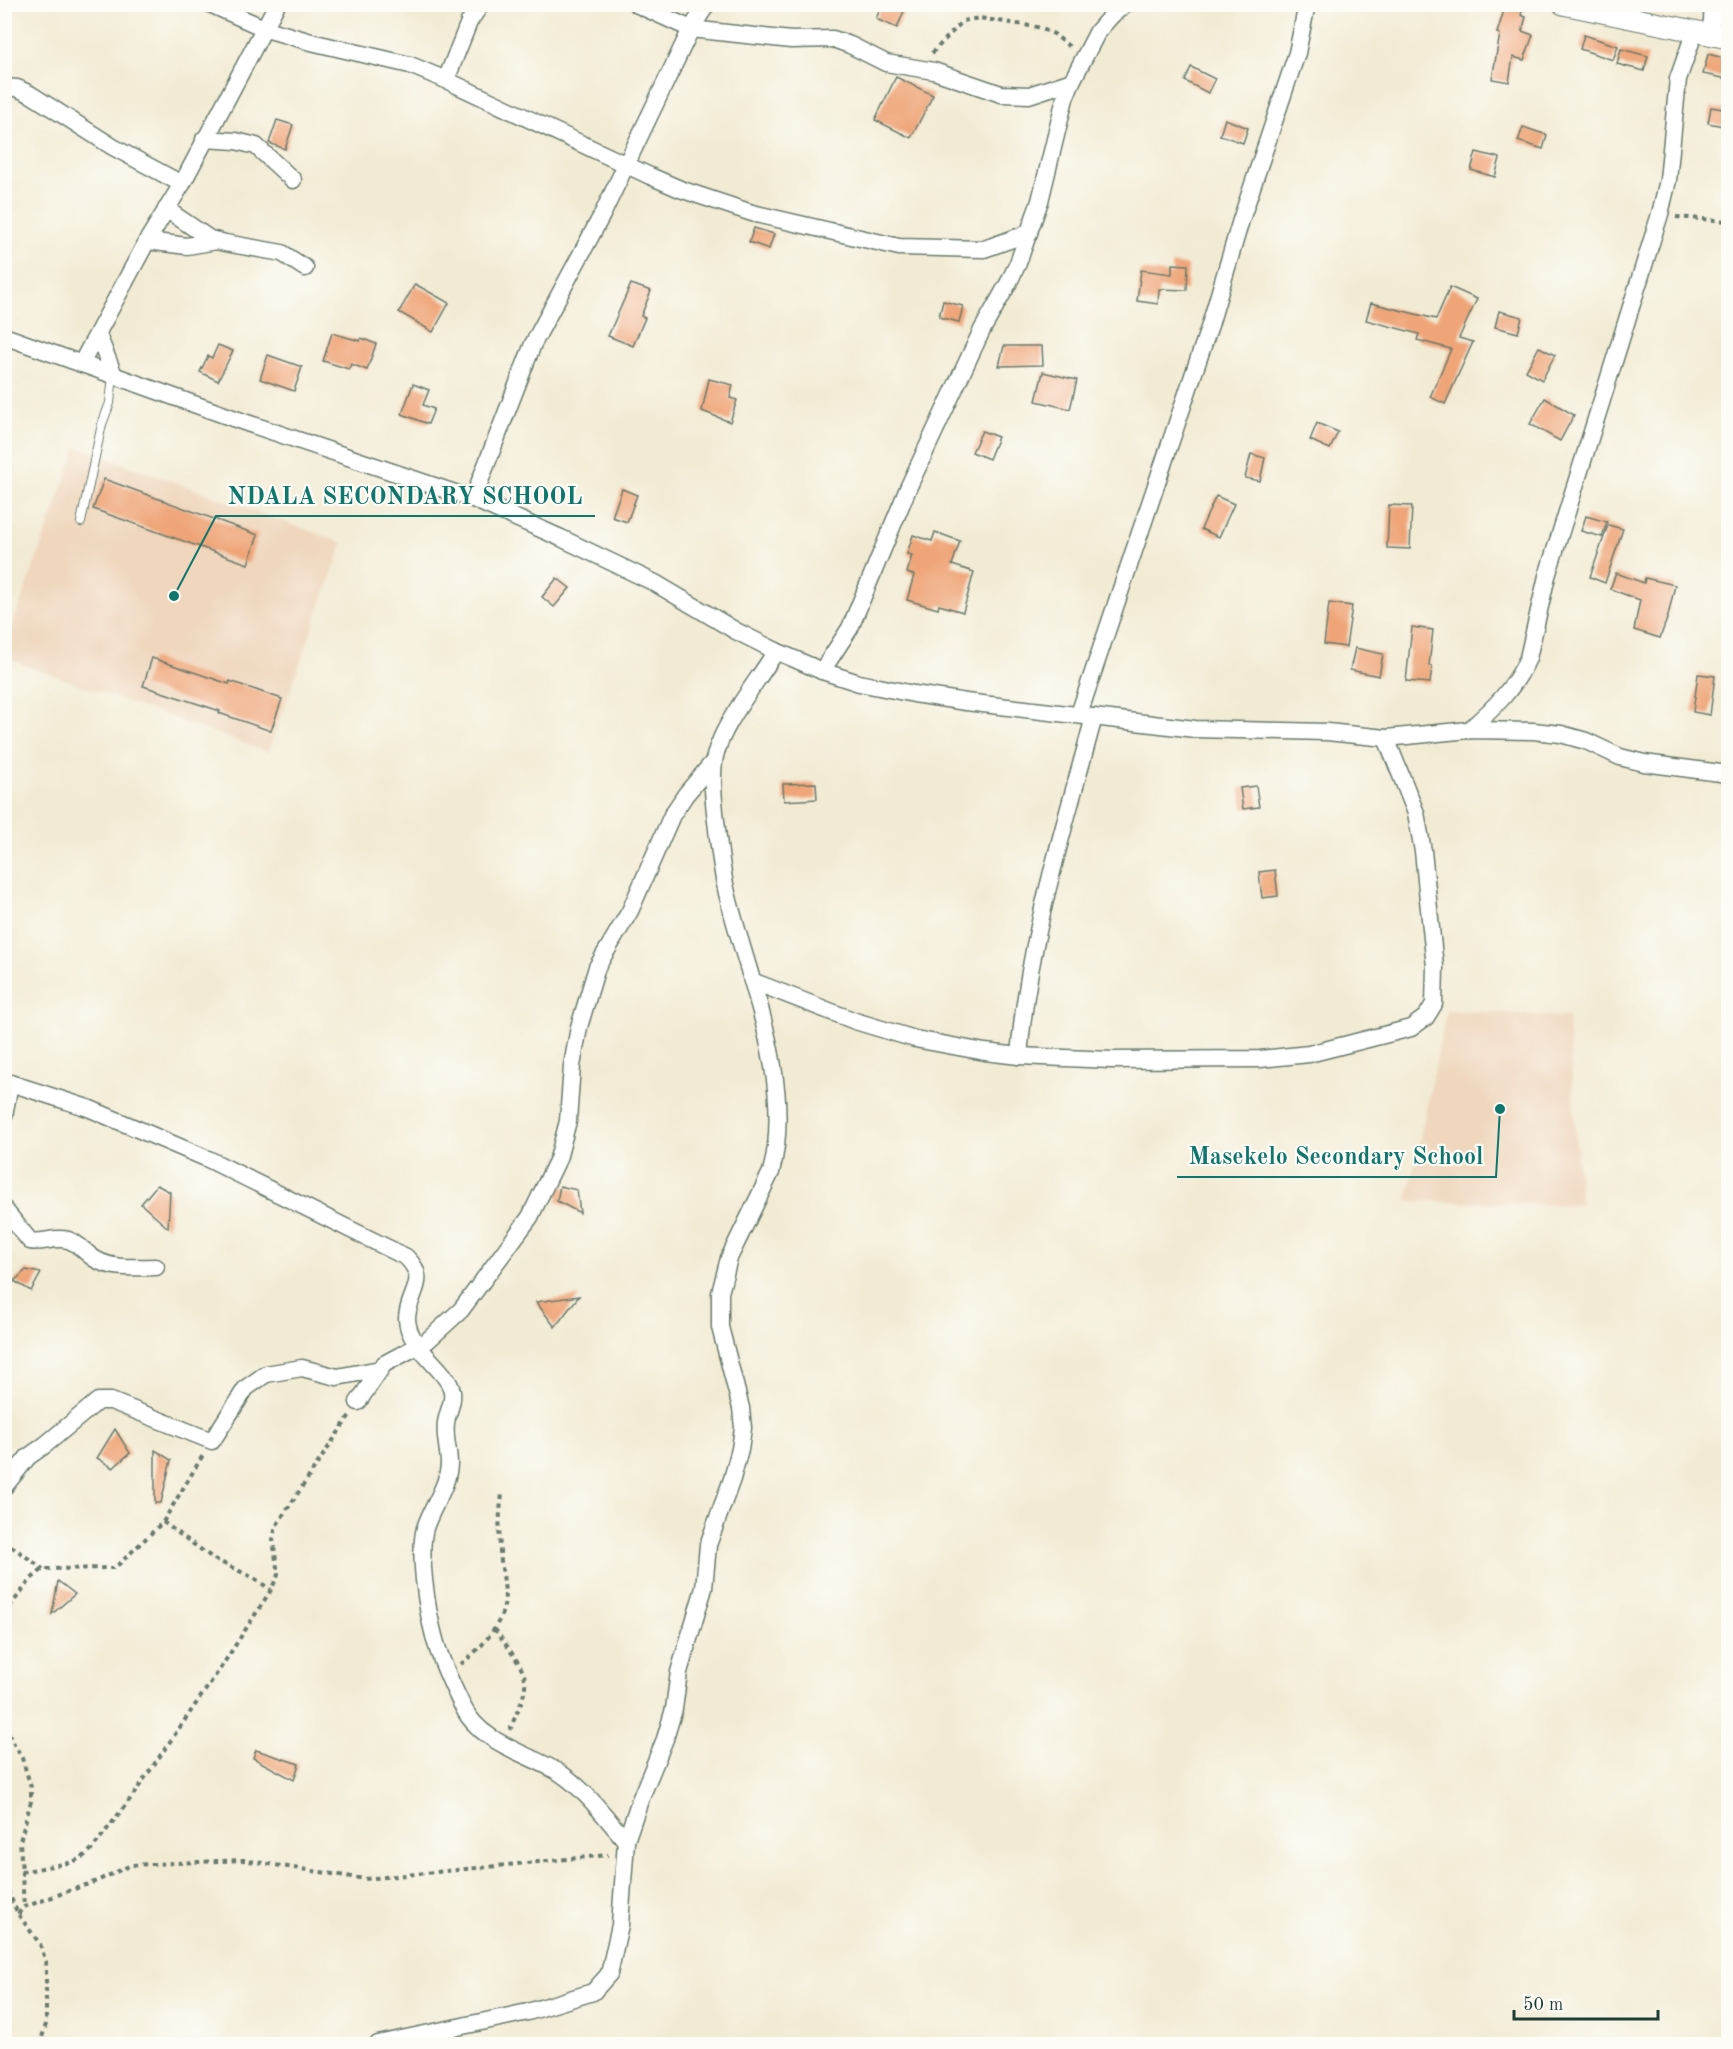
<svg xmlns="http://www.w3.org/2000/svg" width="1733" height="2049" viewBox="0 0 1733 2049" font-family="'Old Standard TT',serif">
<rect width="100%" height="100%" fill="#fdfcf7"/>
<filter id="ink" filterUnits="userSpaceOnUse"><feTurbulence type="fractalNoise" baseFrequency=".0167" numOctaves="2"/><feDisplacementMap in="SourceGraphic" scale="12" xChannelSelector="R" yChannelSelector="G"/><feConvolveMatrix kernelMatrix="1 2 1 2 8 2 1 2 1" color-interpolation-filters="sRGB"/></filter>
<filter id="wash" filterUnits="userSpaceOnUse"><feTurbulence type="fractalNoise" baseFrequency=".008" numOctaves="4" result="noise"/><feDisplacementMap in="SourceGraphic" scale="24" xChannelSelector="R" yChannelSelector="G"/><feGaussianBlur stdDeviation="1.35" result="paint"/><feColorMatrix in="noise" values="0 0 0 0 0 0 0 0 0 0 0 0 0 0 0 0 0 1.4 0 .05"/><feComposite in="paint" operator="in"/></filter>
<g filter="url(#wash)">
<rect width="100%" height="100%" fill="#f2ebd4"/>
<g fill="#efd6bc">
<path d="M77 447 343 543 268 752 5 658 4 649Z"/>
<path d="M1447 1010 1568 1017 1580 1205 1407 1201Z"/>
</g>
<g id="blocks">
<g fill="#efa578">
<path d="M882 4H907L897 28 876 19Z"/>
<path d="M1506 4 1523 8 1521 15 1526 17 1522 31 1533 35 1524 60 1513 57 1509 82 1492 79 1500 34 1497 33Z"/>
<path d="M1584 35 1618 46 1613 60 1580 49Z"/>
<path d="M1621 49 1648 56 1644 71 1617 64Z"/>
<path d="M1708 54 1728 59V79L1703 74Z"/>
<path d="M1191 67 1215 79 1208 93 1185 81Z"/>
<path d="M896 77 933 95 911 138 875 120Z"/>
<path d="M1711 107 1728 110V127L1708 123Z"/>
<path d="M1225 119 1248 128 1243 143 1220 135Z"/>
<path d="M277 120 293 125 285 149 269 143Z"/>
<path d="M1523 127 1547 135 1543 149 1518 141Z"/>
<path d="M1476 152 1500 158 1495 177 1471 170Z"/>
<path d="M754 228 774 234 769 249 749 242Z"/>
<path d="M1172 264 1188 265 1187 290 1159 289 1158 304 1137 301 1141 270 1172 274Z"/>
<path d="M415 284 449 303 433 332 399 312Z"/>
<path d="M631 284 651 291 641 316 645 318 633 346 608 336Z"/>
<path d="M1450 287 1477 299 1459 338 1473 342 1445 404 1430 397 1451 349 1417 340 1419 334 1366 320 1371 303 1436 319Z"/>
<path d="M943 301 963 306 959 322 939 317Z"/>
<path d="M1499 311 1522 317 1518 333 1495 327Z"/>
<path d="M332 333 360 341 361 338 376 344 367 370 351 364 349 369 323 361Z"/>
<path d="M218 345 233 351 218 381 200 372 208 356 212 358Z"/>
<path d="M1004 346H1042L1043 365 999 366Z"/>
<path d="M1539 347 1555 355 1542 380 1526 371Z"/>
<path d="M268 355 302 367 294 391 260 379Z"/>
<path d="M1043 372 1077 380 1070 409 1036 401Z"/>
<path d="M709 379 733 385 730 398 737 400 730 422 702 411Z"/>
<path d="M413 384 429 390 423 405 434 409 428 424 402 414Z"/>
<path d="M1545 398 1574 415 1560 441 1530 424Z"/>
<path d="M1317 423 1338 432 1330 449 1310 440Z"/>
<path d="M982 431 998 437 989 459 972 452Z"/>
<path d="M1251 454 1265 458 1260 481 1245 478Z"/>
<path d="M104 479 258 535 248 564 93 509Z"/>
<path d="M622 489 637 495 627 522 612 517Z"/>
<path d="M1216 496 1234 504 1219 537 1201 529Z"/>
<path d="M1389 505 1412 506 1410 549 1387 548Z"/>
<path d="M1586 516 1607 522 1602 537 1581 531Z"/>
<path d="M1608 525 1623 529 1605 583 1590 577Z"/>
<path d="M935 532 960 541 952 565 974 572 963 612 939 605 938 609 907 600 914 575 907 573 912 555 907 554 913 535 932 541Z"/>
<path d="M1616 573 1644 583 1645 578 1675 585 1668 616 1660 638 1634 630 1640 600 1610 589Z"/>
<path d="M557 578 570 588 554 607 542 597Z"/>
<path d="M1329 603 1352 606 1346 647 1324 644Z"/>
<path d="M1412 627 1433 630 1429 666H1432L1430 683 1406 681Z"/>
<path d="M1355 648 1383 654 1379 676 1350 670Z"/>
<path d="M152 658 229 684 230 681 282 699 271 731 219 713 220 711 143 686Z"/>
<path d="M1698 674 1715 676 1710 715 1693 712Z"/>
<path d="M816 783 817 799 784 801 783 784Z"/>
<path d="M1256 786 1259 807 1243 809 1240 788Z"/>
<path d="M1275 870 1278 896 1262 898 1259 872Z"/>
<path d="M157 1185 170 1192 168 1228 141 1204Z"/>
<path d="M560 1186 577 1190 580 1213 557 1201Z"/>
<path d="M26 1270 41 1273 31 1291 14 1281Z"/>
<path d="M579 1296 555 1327 536 1302Z"/>
<path d="M115 1429 130 1453 113 1468 97 1458Z"/>
<path d="M155 1450 171 1460 161 1503H155Z"/>
<path d="M58 1581 75 1594 52 1614Z"/>
<path d="M256 1750 299 1764 294 1780 253 1758Z"/>
</g>
</g>
</g>
<g filter="url(#ink)">
<use href="#blocks" fill-opacity="0" stroke="#697a6c" stroke-width="1.5"/>
<g fill="none" stroke-linecap="round" stroke-linejoin="round">
<g stroke="#697a6c" stroke-width="10">
<path id="service" d="M81 522 102 424 110 403 113 375"/>
</g>
<g stroke="#697a6c" stroke-width="19">
<g id="minor">
<path d="M210 4 266 29 311 42 410 65 446 80 650 176 680 189 752 213 899 247 984 249 1029 233"/>
<path d="M636 4 691 29 791 40 833 39 850 45 886 63 934 71 1001 94 1029 95 1072 81"/>
<path d="M1711 35 1713 4"/>
<path d="M446 80 469 22 481 4"/>
<path d="M4 87 17 88 30 94 113 147 182 184"/>
<path d="M204 139 236 141 256 146 293 180"/>
<path d="M166 209 210 239 225 243 282 253 305 268"/>
<path d="M147 241 187 246 217 241"/>
<path d="M98 335 114 375"/>
<path d="M4 336 244 422 473 499 561 538 655 583 736 631 776 651 822 671 859 683 914 694 966 702 1195 729 1327 732 1386 738 1469 730 1533 731 1561 734 1586 741 1620 757 1644 763 1728 774"/>
<path d="M81 364 147 241 182 184 277 4"/>
<path d="M473 499 533 344 602 215 691 29 707 4"/>
<path d="M822 671 850 628 909 486 982 330 1009 282 1018 263 1040 201 1065 98 1072 81 1098 31 1111 16 1125 4"/>
<path d="M1079 714 1210 325 1241 220 1297 53 1307 4"/>
<path d="M1469 730C1493 709 1515 688 1528 658L1547 576 1660 214 1668 180 1678 79 1695 31"/>
<path d="M752 981 855 1021 915 1039 985 1052 1019 1056 1111 1060 1260 1059 1309 1054 1411 1028 1426 1017 1434 1004 1435 967 1423 851 1416 813 1386 738"/>
<path d="M1019 1056C1028 940 1064 829 1094 717"/>
<path d="M4 1081 88 1108 208 1159 406 1257C431 1281 407 1294 407 1319 408 1349 449 1370 452 1392 454 1403 447 1412 446 1423 444 1437 449 1450 449 1464 448 1487 432 1506 425 1528 418 1553 427 1610 434 1636 440 1660 452 1685 463 1707 481 1744 528 1753 560 1773 586 1790 606 1818 626 1841"/>
<path d="M4 1116 10 1083"/>
<path d="M4 1209 30 1241C42 1244 54 1236 68 1240 79 1243 85 1253 95 1259 113 1270 136 1267 156 1267"/>
<path d="M358 1402 384 1364 427 1341 461 1310 530 1217 558 1159 568 1121 572 1066 579 1027 597 967 630 911 672 815 686 794 714 761"/>
<path d="M4 1487 28 1457 45 1445 98 1401H111L212 1441 246 1388 266 1374 302 1368 337 1377 380 1369"/>
<path d="M378 2044 528 2012 593 1992 609 1974 620 1925 626 1841 640 1800 665 1739 674 1709 679 1672 704 1588 708 1545 732 1479 740 1449 743 1428 741 1408 720 1327V1293L729 1258 771 1172C795 1083 748 979 727 893 721 869 719 845 716 821 714 802 711 781 714 762 718 729 758 681 776 651"/>
</g>
</g>
<g stroke="#697a6c" stroke-width="23">
<path id="tertiary" d="M1563 4 1728 38"/>
</g>
<g stroke="#697a6c" stroke-width="4" stroke-dasharray="4.5 4.5" stroke-linecap="butt">
<path d="M932 53 963 21 979 18 1037 27 1054 34 1071 48"/>
<path d="M1676 217 1728 221"/>
<path d="M163 1522 214 1559 254 1578 271 1590"/>
<path d="M4 1541 43 1569"/>
<path d="M4 1614 31 1579 43 1569 113 1568 119 1564 163 1522 203 1455"/>
<path d="M495 1629C503 1642 523 1665 525 1679 527 1695 515 1715 510 1730"/>
<path d="M461 1664C479 1650 499 1629 504 1606 507 1588 501 1569 500 1551 499 1532 499 1514 502 1495"/>
<path d="M4 1726 22 1758 31 1787V1801L20 1841 24 1907"/>
<path d="M21 1872 73 1862 84 1856 92 1849 131 1798 220 1669 271 1590 278 1575 273 1539 276 1526 350 1415"/>
<path d="M4 1882 18 1914 40 1944 46 1962V2024L40 2044"/>
<path d="M18 1914 24 1907 97 1881 131 1865 243 1860 365 1879 608 1855"/>
</g>
<use href="#service" stroke="#fff" stroke-width="8"/>
<use href="#minor" stroke="#fff" stroke-width="16"/>
<use href="#tertiary" stroke="#fff" stroke-width="21"/>
</g>
</g>
<path fill="none" stroke="#0f766e" stroke-width="2" d="M174 596L216 516H595M1500 1109L1496 1177H1177"/>
<g fill="#0f766e" stroke="#fdfcf7" stroke-width="2">
<circle cx="174" cy="596" r="6"/>
<circle cx="1500" cy="1109" r="6"/>
</g>
<g font-size="24" text-anchor="middle" font-weight="bold" fill="#0f766e" stroke="#fdfcf7" stroke-width="4.5" stroke-linejoin="round" paint-order="stroke">
<text x="405" y="504">NDALA SECONDARY SCHOOL</text>
<text x="1336" y="1164">Masekelo Secondary School</text>
</g>
<rect width="1733" height="2049" fill="none" stroke="#fdfcf7" stroke-width="24"/>
<path d="M1514 2010v9h144v-9" fill="none" stroke="#1f3d34" stroke-width="3"/>
<text x="1523" y="2010" font-size="18" fill="#1f3d34" stroke="#fdfcf7" stroke-width="4.5" paint-order="stroke">50 m</text>
</svg>
